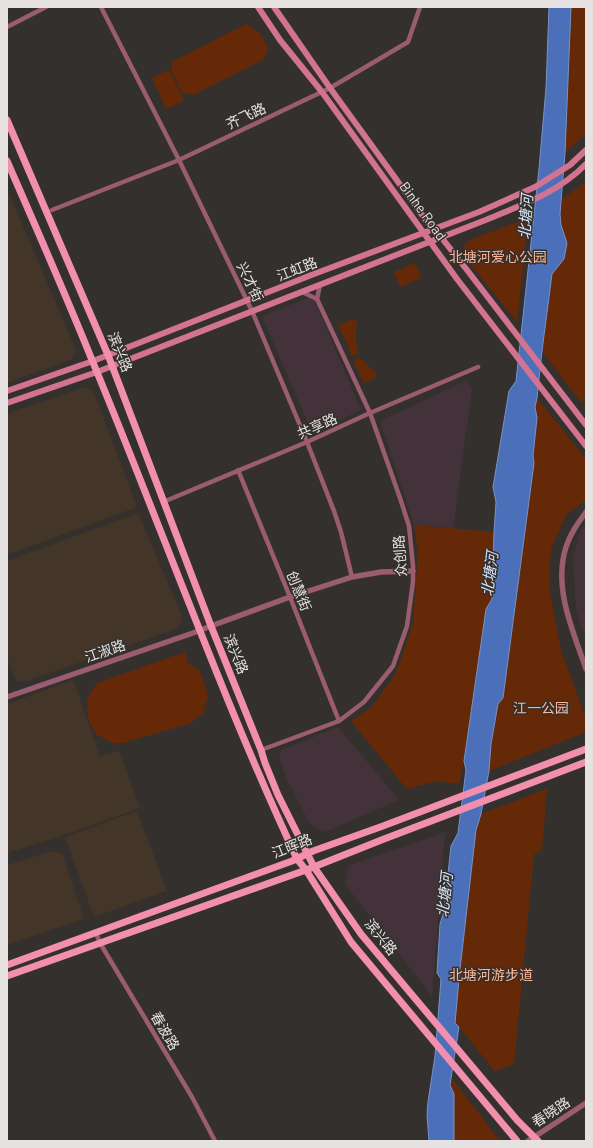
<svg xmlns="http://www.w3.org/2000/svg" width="593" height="1148" viewBox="0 0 593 1148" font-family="Barlow,'Noto Sans SC',sans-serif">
<rect width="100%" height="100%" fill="#34302e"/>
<g fill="#44323b">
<path d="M313 296 361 410 312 433 262 316Z"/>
<path d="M466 381 472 388 453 528 414 525 380 421Z"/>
<path d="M586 524V640L576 611 573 557 581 529Z"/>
<path d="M338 727 399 800 325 832 310 824 285 775 279 756 282 750Z"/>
<path d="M445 832 432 996 345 884 348 866Z"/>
</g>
<g fill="#443529">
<path d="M7 189 76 350 72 359 7 383Z"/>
<path d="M84 387 93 390 137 507 7 555V414Z"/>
<path d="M138 513 182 616 181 623 176 629 26 681 19 682 14 677 7 657V561Z"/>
<path d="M73 680 100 756 119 751 140 808 64 835 7 853V704Z"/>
<path d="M137 811 167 891 94 917 65 837Z"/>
<path d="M52 851 58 852 63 855 84 919 7 945V865Z"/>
</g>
<g fill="#662907">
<path d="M571 7H586V134L565 153Z"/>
<path d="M246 24C259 31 263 35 268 49L264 59 259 62 193 95 182 93 172 72V62Z"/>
<path d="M169 70 184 101 166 109 152 78Z"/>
<path d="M586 182V390L583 405 542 351 552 274 564 259 567 243 561 225 560 214 562 199Z"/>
<path d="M525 219 527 227 517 322 464 256V246L472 239Z"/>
<path d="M415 263 422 278 400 287 394 272Z"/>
<path d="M353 319 357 321 356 332V341L358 354 353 356 351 355 348 346 338 325Z"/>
<path d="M359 357 377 374 376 377 364 383 354 363 355 360Z"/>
<path d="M537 398 586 459V500L566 515 551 548 549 588 561 650 586 719V732L489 771 491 744 498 704 503 698 534 463 533 456 537 418 535 407Z"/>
<path d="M414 525 494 532 492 599 486 609 460 783H449L437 781 407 789 351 721 372 707 396 673 413 624 418 550Z"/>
<path d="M185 652 188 660 185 662 199 670 205 685 208 697 203 713 191 723 123 743H112L96 734 89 720 87 708 88 697 97 683Z"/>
<path d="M547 789 542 850 534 854 514 1064 495 1071 459 1027 455 1024 460 969 476 830 481 814Z"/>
<path d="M451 1077 500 1141H454V1094L450 1085Z"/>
</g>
<path fill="#4b70b9" stroke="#7992c5" d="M549 7H571L565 153 560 214 561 225 567 243 564 259 552 274 542 351 537 398 535 407 537 418 533 456 534 463 503 698 498 704 491 744 489 771 481 814 476 830 460 969 455 1023 459 1027 450 1085 454 1094V1141H429L427 1115 428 1102 435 1056 441 979 437 973 440 924 444 911 451 846 458 833 466 770 464 761 486 609 492 599 494 532 496 502 493 487 509 391 516 381 539 169 546 88Z"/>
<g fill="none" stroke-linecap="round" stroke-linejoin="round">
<g stroke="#995d6f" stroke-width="4.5">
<path d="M101 7 179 160 252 311 307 442 334 511 341 532 352 577"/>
<path d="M7 27 46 7"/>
<path d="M52 210 179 160 330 88 408 42 420 7"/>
<path d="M302 292 317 299"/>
<path d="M238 470 290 597 339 721"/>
<path d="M163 502 307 442 370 413 478 367"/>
<path d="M261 750 339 721 364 702 393 666 407 626 413 582V566L409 526 400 498 370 413 317 299 320 285"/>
<path d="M96 933 100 943 192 1097 215 1141"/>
</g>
<g stroke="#995d6f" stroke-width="5.5">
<path d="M586 512C578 523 570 534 566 547 553 588 573 631 586 669"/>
<path d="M7 697 193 633 211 626 290 597 352 577 381 572 413 571"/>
<path d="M528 1141 586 1103"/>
</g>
<g stroke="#d37392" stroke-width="6">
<path d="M258 7 280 40 322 92 457 279 586 446"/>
<path d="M274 7 330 88 433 230 441 237 467 270 586 425"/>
<path d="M7 391 93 361 314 274 479 212 535 187 570 165 586 150"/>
<path d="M7 403 97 372 483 221C519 206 558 193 586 164"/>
</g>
<g stroke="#f28fae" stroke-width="7">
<path d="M7 120 108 355 211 626 261 750 265 763 278 795 314 867 361 934 517 1120 538 1141"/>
<path d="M7 161C36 227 65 293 92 360 161 526 221 696 297 859L306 870 351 942 517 1141"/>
<path d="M7 965 292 861 313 851 383 826 586 749"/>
<path d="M7 976 306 870 384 839 586 762"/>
</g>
</g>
<g text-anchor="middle" stroke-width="3" stroke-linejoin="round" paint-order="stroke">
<g font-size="14" fill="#e5e2e1" stroke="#34302e">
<text transform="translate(246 116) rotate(-25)" y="5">齐飞路</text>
<text transform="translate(423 211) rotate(54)" y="5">Binhe Road</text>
<text transform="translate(297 269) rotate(-21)" y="5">江虹路</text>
<text transform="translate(250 282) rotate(64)" y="5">兴才街</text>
<text transform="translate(120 352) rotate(68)" y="5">滨兴路</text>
<text transform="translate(317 426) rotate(-24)" y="5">共享路</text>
<text transform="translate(400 556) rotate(-94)" y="5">众创路</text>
<text transform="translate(299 591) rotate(68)" y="5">创慧街</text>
<text transform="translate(105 651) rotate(-19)" y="5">江淑路</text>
<text transform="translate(236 654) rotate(68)" y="5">滨兴路</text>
<text transform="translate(292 846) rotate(-22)" y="5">江晖路</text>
<text transform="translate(381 937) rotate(51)" y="5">滨兴路</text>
<text transform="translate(165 1031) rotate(59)" y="5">春波路</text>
<text transform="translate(551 1112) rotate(-33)" y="5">春晓路</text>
</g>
<g font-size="14" fill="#fcb697" stroke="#34302e">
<text x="498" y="262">北塘河爱心公园</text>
<text x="541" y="713">江一公园</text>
<text x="491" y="980">北塘河游步道</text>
</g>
<g font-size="15" font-style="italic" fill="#d9e4f8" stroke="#34302e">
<text transform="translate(526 217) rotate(-86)" y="5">北塘河</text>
<text transform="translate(490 574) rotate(-83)" y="5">北塘河</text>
<text transform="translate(445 895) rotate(-84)" y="5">北塘河</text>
</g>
</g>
<rect width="593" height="1148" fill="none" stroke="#e5e2e1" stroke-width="16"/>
</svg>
